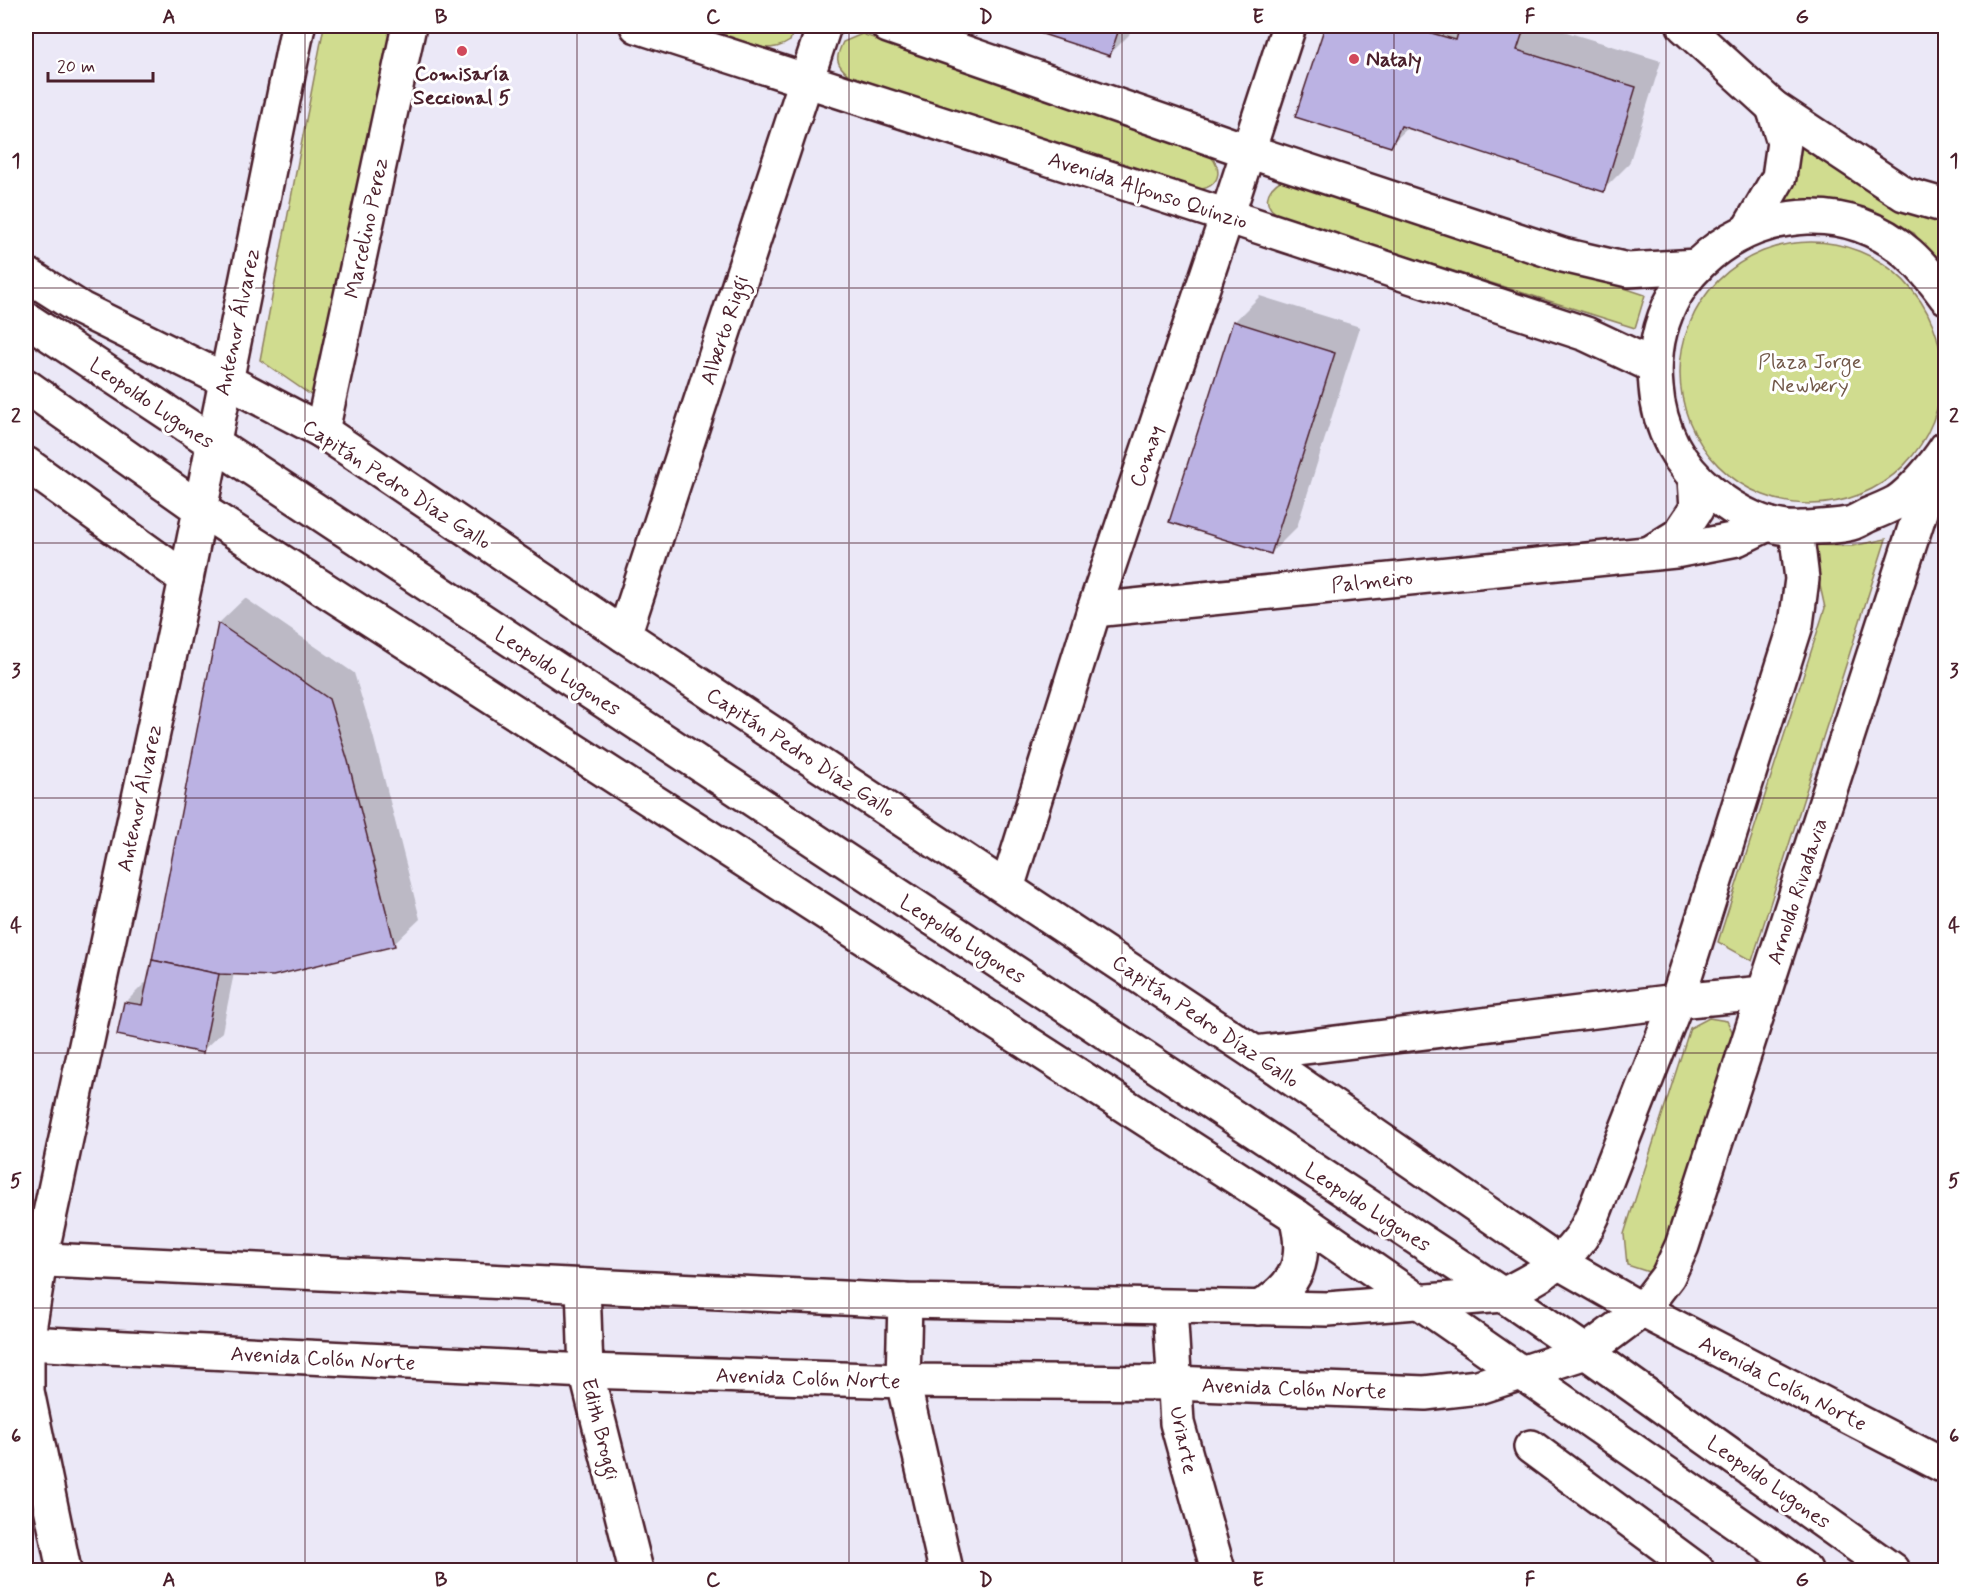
<svg xmlns="http://www.w3.org/2000/svg" width="1971" height="1596" viewBox="0 0 1971 1596" font-family="Mynerve,sans-serif">
<rect width="100%" height="100%" fill="#ebe8f7"/>
<filter id="ink" filterUnits="userSpaceOnUse"><feTurbulence type="fractalNoise" baseFrequency=".0167" numOctaves="2"/><feDisplacementMap in="SourceGraphic" scale="12" xChannelSelector="R" yChannelSelector="G"/><feConvolveMatrix kernelMatrix="1 2 1 2 8 2 1 2 1" color-interpolation-filters="sRGB"/></filter>
<g filter="url(#ink)">
<g fill="#d0dc8f" stroke="#8d7e5d" stroke-width="1.5">
<path d="M324 26H400L321 402 260 360Z"/>
<path d="M699 26H793L794 28 790 41C781 47 774 48 764 48Z"/>
<path d="M862 34 1200 148C1226 163 1224 190 1192 190L850 76C835 64 835 58 843 42Z"/>
<path d="M1787 129 1945 216V275L1914 233 1873 213 1770 212Z"/>
<path d="M1283 179H1297L1645 295 1635 328 1282 217C1260 206 1265 190 1283 179Z"/>
<circle cx="1811" cy="373" r="131"/>
<path d="M1886 539 1752 961 1718 942 1825 608 1811 545 1852 546Z"/>
<path d="M1709 1018 1727 1021 1736 1039 1673 1242 1652 1273 1627 1265 1624 1234 1690 1028Z"/>
</g>
<g fill="#0003">
<path d="M1022 26H1132L1129 35 1110 54Z"/>
<path d="M1326 26H1547L1661 61 1629 164 1603 190 1409 127 1390 145 1297 116Z"/>
<path d="M1260 296 1360 327 1297 527 1271 553 1171 521 1235 321Z"/>
<path d="M245 598 354 673 373 735 420 919 394 944 234 973 222 1032 202 1051 125 1003 145 983 148 984 219 623Z"/>
</g>
<g fill="#bbb2e3" stroke="#4a1f2b" stroke-width="1.5">
<path d="M1018 26H1120L1110 56Z"/>
<path d="M1325 26H1407L1456 40 1460 26H1525L1517 50 1636 87 1604 192 1401 126 1391 147 1295 117Z"/>
<path d="M1233 321 1335 353 1271 554 1169 522Z"/>
<path d="M218 623 329 699 348 761 395 946 273 976 219 974 152 960Z"/>
<path d="M152 960 219 974 203 1053 117 1035 124 1002 142 1005Z"/>
</g>
<g fill="none" stroke-linecap="round" stroke-linejoin="round">
<g stroke="#4a1f2b" stroke-width="38">
<g id="street">
<path d="M1684 26 1773 107 1904 194 1946 206"/>
<path d="M1748 230 1779 177 1784 142 1773 107"/>
<path d="M26 274 81 309 225 380 322 431 624 635 1255 1053 1558 1262 1642 1310 1946 1467"/>
<path d="M322 431 409 26"/>
<path d="M26 464 186 579"/>
<path d="M1650 553 1679 535 1697 508 1695 479"/>
<path d="M1094 610 1675 551 1737 539 1768 524"/>
<path d="M624 635 824 26"/>
<path d="M1007 888 1094 610 1227 216 1289 26"/>
<path d="M1255 1053 1677 1001 1764 993"/>
<path d="M583 1286 586 1371 636 1570"/>
<path d="M1503 1295C1531 1281 1560 1266 1579 1240 1585 1233 1589 1223 1593 1215L1677 1001 1796 625 1802 579 1796 529"/>
<path d="M905 1301 903 1381 946 1570"/>
<path d="M1170 1307 1177 1423 1218 1570"/>
<path d="M1586 1352 1642 1310 1668 1276 1682 1246 1936 463"/>
<path d="M1531 1447 1697 1570"/>
</g>
</g>
<g stroke="#4a1f2b" stroke-width="38">
<g id="secondary">
<path d="M637 26 1227 216 1586 334 1654 366"/>
<path d="M888 26 1248 151 1563 255 1628 270 1697 266"/>
<path d="M1946 297C1922 264 1899 239 1860 225 1792 201 1711 233 1675 295 1659 323 1653 356 1656 387 1659 429 1679 466 1711 492 1735 512 1770 531 1802 528 1817 527 1833 527 1848 524 1855 523 1862 518 1868 515 1878 511 1888 507 1897 502 1913 491 1936 464 1946 448"/>
<path d="M26 319 1503 1295 1586 1352 1892 1570"/>
<path d="M26 386 200 509 1296 1216 1805 1570"/>
<path d="M26 1259 905 1301 1328 1309 1503 1295"/>
<path d="M1259 1308C1298 1285 1308 1260 1296 1216"/>
<path d="M26 1343 586 1371 903 1381 1174 1383 1425 1393 1478 1387 1586 1352"/>
<path d="M64 1570 27 1391V1343L40 1260 186 579 298 26"/>
</g>
</g>
<use href="#street" stroke="#fff" stroke-width="33"/>
<use href="#secondary" stroke="#fff" stroke-width="33"/>
</g>
</g>
<path fill="none" stroke="#4a1f2b" stroke-width="1.5" stroke-opacity="0.55" d="M305 26V1570M577 26V1570M849 26V1570M1122 26V1570M1394 26V1570M1666 26V1570M26 288H1946M26 543H1946M26 798H1946M26 1053H1946M26 1308H1946"/>
<g fill="#d1495b" stroke="#fff" stroke-width="2">
<circle cx="462" cy="51" r="6"/>
<circle cx="1354" cy="59" r="6"/>
</g>
<g text-anchor="middle" stroke-width="6" stroke-linejoin="round" paint-order="stroke">
<g font-size="21" font-weight="bold" fill="#4a1f2b" stroke="#fff" text-anchor="start">
<text x="1366" y="66">Nataly</text>
<text x="462" y="80" text-anchor="middle">Comisaría<tspan x="462" dy="24">Seccional 5</tspan></text>
</g>
<g font-size="21" fill="#4a1f2b" stroke="#fff">
<text transform="translate(1148 190) rotate(18)" y="7">Avenida Alfonso Quinzio</text>
<text transform="translate(366 228) rotate(-78)" y="7">Marcelino Perez</text>
<text transform="translate(237 322) rotate(-78)" y="7">Antenor Álvarez</text>
<text transform="translate(724 330) rotate(-72)" y="7">Alberto Riggi</text>
<text transform="translate(152 403) rotate(34)" y="7">Leopoldo Lugones</text>
<text transform="translate(1146 456) rotate(-71)" y="7">Comay</text>
<text transform="translate(397 484) rotate(33)" y="7">Capitán Pedro Díaz Gallo</text>
<text transform="translate(1372 581) rotate(-6)" y="7">Palmeiro</text>
<text transform="translate(558 671) rotate(33)" y="7">Leopoldo Lugones</text>
<text transform="translate(801 752) rotate(33)" y="7">Capitán Pedro Díaz Gallo</text>
<text transform="translate(139 798) rotate(-78)" y="7">Antenor Álvarez</text>
<text transform="translate(1797 891) rotate(-72)" y="7">Arnoldo Rivadavia</text>
<text transform="translate(963 939) rotate(33)" y="7">Leopoldo Lugones</text>
<text transform="translate(1206 1021) rotate(34)" y="7">Capitán Pedro Díaz Gallo</text>
<text transform="translate(1368 1207) rotate(33)" y="7">Leopoldo Lugones</text>
<text transform="translate(323 1358) rotate(3)" y="7">Avenida Colón Norte</text>
<text transform="translate(808 1378) rotate(2)" y="7">Avenida Colón Norte</text>
<text transform="translate(1783 1383) rotate(27)" y="7">Avenida Colón Norte</text>
<text transform="translate(1294 1388) rotate(2)" y="7">Avenida Colón Norte</text>
<text transform="translate(601 1429) rotate(76)" y="7">Edith Broggi</text>
<text transform="translate(1184 1440) rotate(78)" y="7">Uriarte</text>
<text transform="translate(1769 1482) rotate(35)" y="7">Leopoldo Lugones</text>
</g>
<g font-size="21" fill="#725849" stroke="#fff">
<text x="1810" y="368">Plaza Jorge<tspan x="1810" dy="24">Newbery</tspan></text>
</g>
</g>
<rect width="1971" height="1596" fill="none" stroke="#fff" stroke-width="66"/>
<path d="M48 72v9h105v-9" fill="none" stroke="#4a1f2b" stroke-width="3"/>
<text x="57" y="72" font-size="18" fill="#4a1f2b" stroke="#ffffff" stroke-width="4.5" paint-order="stroke">20 m</text>
<rect x="33" y="33" width="1905" height="1530" fill="none" stroke="#4a1f2b" stroke-width="2"/>
<g font-size="20" text-anchor="middle" font-weight="bold" fill="#4a1f2b">
<text x="169" y="23">A</text>
<text x="441" y="23">B</text>
<text x="713" y="23">C</text>
<text x="986" y="23">D</text>
<text x="1258" y="23">E</text>
<text x="1530" y="23">F</text>
<text x="1802" y="23">G</text>
<text x="16" y="167">1</text>
<text x="1954" y="167">1</text>
<text x="16" y="422">2</text>
<text x="1954" y="422">2</text>
<text x="16" y="677">3</text>
<text x="1954" y="677">3</text>
<text x="16" y="932">4</text>
<text x="1954" y="932">4</text>
<text x="16" y="1187">5</text>
<text x="1954" y="1187">5</text>
<text x="16" y="1442">6</text>
<text x="1954" y="1442">6</text>
<text x="169" y="1586">A</text>
<text x="441" y="1586">B</text>
<text x="713" y="1586">C</text>
<text x="986" y="1586">D</text>
<text x="1258" y="1586">E</text>
<text x="1530" y="1586">F</text>
<text x="1802" y="1586">G</text>
</g>
</svg>
